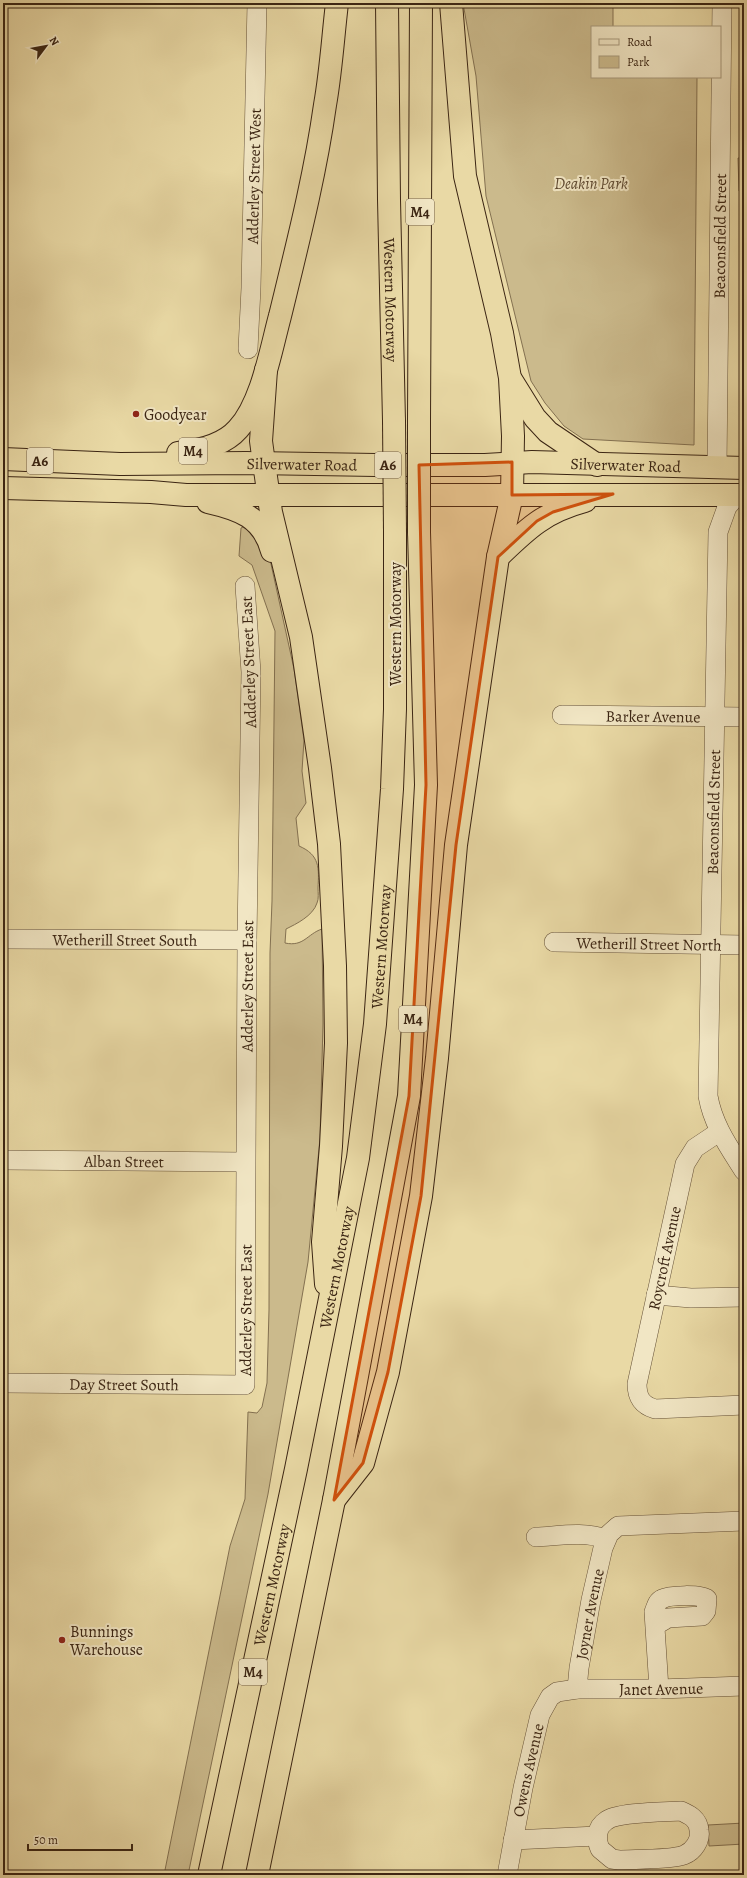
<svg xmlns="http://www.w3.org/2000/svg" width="747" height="1878" viewBox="0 0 747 1878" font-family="Alegreya,serif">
<rect width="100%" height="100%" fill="#e9d9a5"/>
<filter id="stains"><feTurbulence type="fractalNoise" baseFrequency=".005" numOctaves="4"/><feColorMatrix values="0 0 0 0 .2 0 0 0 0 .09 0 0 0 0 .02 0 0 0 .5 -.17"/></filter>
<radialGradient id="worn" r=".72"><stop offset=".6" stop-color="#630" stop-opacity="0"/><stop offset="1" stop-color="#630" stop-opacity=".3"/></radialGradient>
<g fill="#cbba8c" stroke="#837050">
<path d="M463 3H613V27H592V77H697L694 445 583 439 564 426 545 403 531 381 486 196 476 76Z"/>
<path d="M738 158H744V191H739Z"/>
<path d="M249 524 265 547 271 564 294 669 304 740 302 771 306 803 296 818 299 846C320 855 319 868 318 888 318 892 319 899 317 903 313 916 296 924 286 929L285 943C304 947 307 934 322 929L323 1023 320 1138 308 1262 268 1494 188 1875H164L230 1546 245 1499 248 1412 257 1413 262 1407 267 1383 269 1310 270 953 272 901 275 631 252 565 239 556 241 528Z"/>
<path d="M744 1823V1844L709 1846 708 1825Z"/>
</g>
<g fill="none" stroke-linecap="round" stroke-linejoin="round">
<g stroke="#665238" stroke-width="20">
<g id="minor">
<path id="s1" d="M248 349 251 288 257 3"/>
<path id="s2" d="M717 468 722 3"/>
<path d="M737 495 727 507 718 532 708 1096C713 1125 729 1147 744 1171"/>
<path id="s3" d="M562 715 744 717"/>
<path id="s4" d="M3 939 247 940"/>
<path id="s5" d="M554 942 744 945"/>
<path d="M719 1132 695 1148 685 1164 637 1384C637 1398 642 1405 655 1409L744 1405"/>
<path id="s6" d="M3 1160 245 1162"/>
<path d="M656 1295 691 1298 744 1297"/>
<path id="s7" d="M3 1383 245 1385 247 940 251 672 245 586"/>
<path d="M536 1537C559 1536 583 1531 606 1539"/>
<path d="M656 1625 668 1618 702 1616 706 1611 707 1599C701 1594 669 1595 662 1599 657 1601 656 1607 654 1612L659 1689"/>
<path id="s8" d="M577 1689 579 1668 591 1600 603 1548 609 1534 618 1526 744 1521"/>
<path d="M681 1811C690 1815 698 1819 699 1830 701 1840 694 1851 684 1855 671 1860 635 1859 619 1860L612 1859 600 1849C596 1840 596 1827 606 1821 616 1812 665 1812 681 1811Z"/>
<path d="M513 1840 597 1836"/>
<path id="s9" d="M507 1875 523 1788 540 1715 550 1697 557 1692 577 1689H659L744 1686"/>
</g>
</g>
<g stroke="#3b2513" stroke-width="24">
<g id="highway">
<path id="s10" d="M387 3 389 200 394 421"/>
<path d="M266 370 261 441 264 463 271 512 301 637 320 768 329 844 335 966 336 1043 331 1146 323 1242 326 1284"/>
<path d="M512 381 535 418 548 432 597 465"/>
<path d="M419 422 421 3"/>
<path d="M178 453C198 451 224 445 238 429 262 403 271 349 280 316 297 246 315 176 325 105 331 71 333 37 337 3"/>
<path id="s11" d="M3 459 120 464 247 463 376 465H485L532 462 744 468"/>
<path d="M3 488 151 492 186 495H744"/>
<path d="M208 502C239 509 263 517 272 551"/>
<path d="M498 557C527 529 544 512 585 501"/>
<path d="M334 1500 363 1463 388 1372 421 1196 437 1058 456 845 498 557 512 495 513 436 510 378 502 333 465 176 451 3"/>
<path id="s12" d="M209 1875 296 1469 358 1158 375 1024 392 789 395 709V532"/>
<path d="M257 1875 334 1500 409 1096 426 785 419 532"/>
</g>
</g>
<use href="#minor" stroke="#f1e6c4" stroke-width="19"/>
<use href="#highway" stroke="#e9d9a5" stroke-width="22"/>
<g stroke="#3b2513" stroke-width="24" stroke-linecap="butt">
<g id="highway-bridge">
<path d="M394 421 395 532"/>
<path d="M419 422V532"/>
</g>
</g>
<use href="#highway-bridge" stroke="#e9d9a5" stroke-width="22"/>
</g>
<path fill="#ce510d" fill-opacity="0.2" stroke="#ce510d" stroke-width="3" stroke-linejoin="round" d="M512 462V495L613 494 553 512 537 521 498 557 456 845 421 1196 388 1372 363 1463 334 1500 409 1096 426 785 419 465Z"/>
<g fill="#8f2418" stroke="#f1e6c4" stroke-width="1.5">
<circle cx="136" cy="414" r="4"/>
<circle cx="62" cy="1640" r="4"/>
</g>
<g text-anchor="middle" stroke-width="4" stroke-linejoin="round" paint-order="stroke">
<g fill="#f1e6c4" stroke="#725f48" stroke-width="1">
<rect x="406" y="199" width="28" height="26" rx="3"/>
<rect x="179" y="438" width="28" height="26" rx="3"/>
<rect x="27" y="448" width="26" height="26" rx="3"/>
<rect x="375" y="452" width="26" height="26" rx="3"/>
<rect x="399" y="1006" width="28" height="26" rx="3"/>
<rect x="239" y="1659" width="28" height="26" rx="3"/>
</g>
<g font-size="15" font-weight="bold" fill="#3b2513">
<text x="420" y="217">M4</text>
<text x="193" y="456">M4</text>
<text x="40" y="466">A6</text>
<text x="388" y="470">A6</text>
<text x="413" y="1024">M4</text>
<text x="253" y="1677">M4</text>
</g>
<g font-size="16" fill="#3b2513" stroke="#f1e6c4">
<text dy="6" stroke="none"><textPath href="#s1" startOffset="173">Adderley Street West</textPath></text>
<text dy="6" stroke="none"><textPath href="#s2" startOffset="232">Beaconsfield Street</textPath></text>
<text dy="6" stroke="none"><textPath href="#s10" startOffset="297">Western Motorway</textPath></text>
<text dy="6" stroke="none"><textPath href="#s11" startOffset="299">Silverwater Road</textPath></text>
<text dy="6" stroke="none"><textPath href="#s11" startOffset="623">Silverwater Road</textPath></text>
<text transform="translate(395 624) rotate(-90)" y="6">Western Motorway</text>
<text transform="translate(248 662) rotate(-92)" y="6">Adderley Street East</text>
<text dy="6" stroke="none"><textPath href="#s3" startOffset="91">Barker Avenue</textPath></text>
<text transform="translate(713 812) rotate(-89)" y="6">Beaconsfield Street</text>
<text dy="6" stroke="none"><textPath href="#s4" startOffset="122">Wetherill Street South</textPath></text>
<text dy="6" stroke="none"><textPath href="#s5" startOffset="95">Wetherill Street North</textPath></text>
<text dy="6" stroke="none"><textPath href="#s12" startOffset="945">Western Motorway</textPath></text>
<text dy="6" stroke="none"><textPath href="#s7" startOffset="641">Adderley Street East</textPath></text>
<text dy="6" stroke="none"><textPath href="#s6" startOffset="121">Alban Street</textPath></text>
<text transform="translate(664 1258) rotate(-78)" y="6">Roycroft Avenue</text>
<text dy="6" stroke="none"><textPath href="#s12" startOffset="621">Western Motorway</textPath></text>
<text dy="6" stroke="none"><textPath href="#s7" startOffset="317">Adderley Street East</textPath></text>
<text dy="6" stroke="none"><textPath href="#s7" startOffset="121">Day Street South</textPath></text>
<text dy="6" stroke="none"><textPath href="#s12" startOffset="297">Western Motorway</textPath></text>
<text dy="6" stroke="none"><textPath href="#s8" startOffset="76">Joyner Avenue</textPath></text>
<text dy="6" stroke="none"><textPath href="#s9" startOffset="297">Janet Avenue</textPath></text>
<text dy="6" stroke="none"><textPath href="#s9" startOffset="107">Owens Avenue</textPath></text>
</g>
<g font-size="16" font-style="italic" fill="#5f4a31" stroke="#f1e6c4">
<text x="591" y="189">Deakin Park</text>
</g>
<g font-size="16" fill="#3b2513" stroke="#f1e6c4" text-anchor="start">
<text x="144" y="420">Goodyear</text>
<text x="70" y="1637">Bunnings<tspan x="70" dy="18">Warehouse</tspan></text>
</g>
</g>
<rect width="747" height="1878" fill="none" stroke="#e9d9a5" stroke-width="16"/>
<rect x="4" y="4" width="739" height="1870" fill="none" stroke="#3b2513" stroke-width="2"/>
<rect x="8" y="8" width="731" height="1862" fill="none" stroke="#3b2513"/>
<rect x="591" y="26" width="130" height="52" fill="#f1e6c4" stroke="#a8997d"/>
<rect x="599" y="39" width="20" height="6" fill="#f1e6c4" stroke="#a8997d"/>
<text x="627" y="46" font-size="12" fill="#3b2513">Road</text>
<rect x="599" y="56" width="20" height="12" fill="#cbba8c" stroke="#a8997d"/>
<text x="627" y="66" font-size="12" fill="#3b2513">Park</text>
<g transform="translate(46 46) rotate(58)" stroke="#f1e6c4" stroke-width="3" paint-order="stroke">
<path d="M0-3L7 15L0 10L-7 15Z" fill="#3b2513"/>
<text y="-6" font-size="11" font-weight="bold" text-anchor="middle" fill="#3b2513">N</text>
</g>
<path d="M28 1844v6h104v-6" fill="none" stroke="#3b2513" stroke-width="2"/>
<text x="34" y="1844" font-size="12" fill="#3b2513" stroke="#f1e6c4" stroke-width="3" paint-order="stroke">50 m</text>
<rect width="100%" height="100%" filter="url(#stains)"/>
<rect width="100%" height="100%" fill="url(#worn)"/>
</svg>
